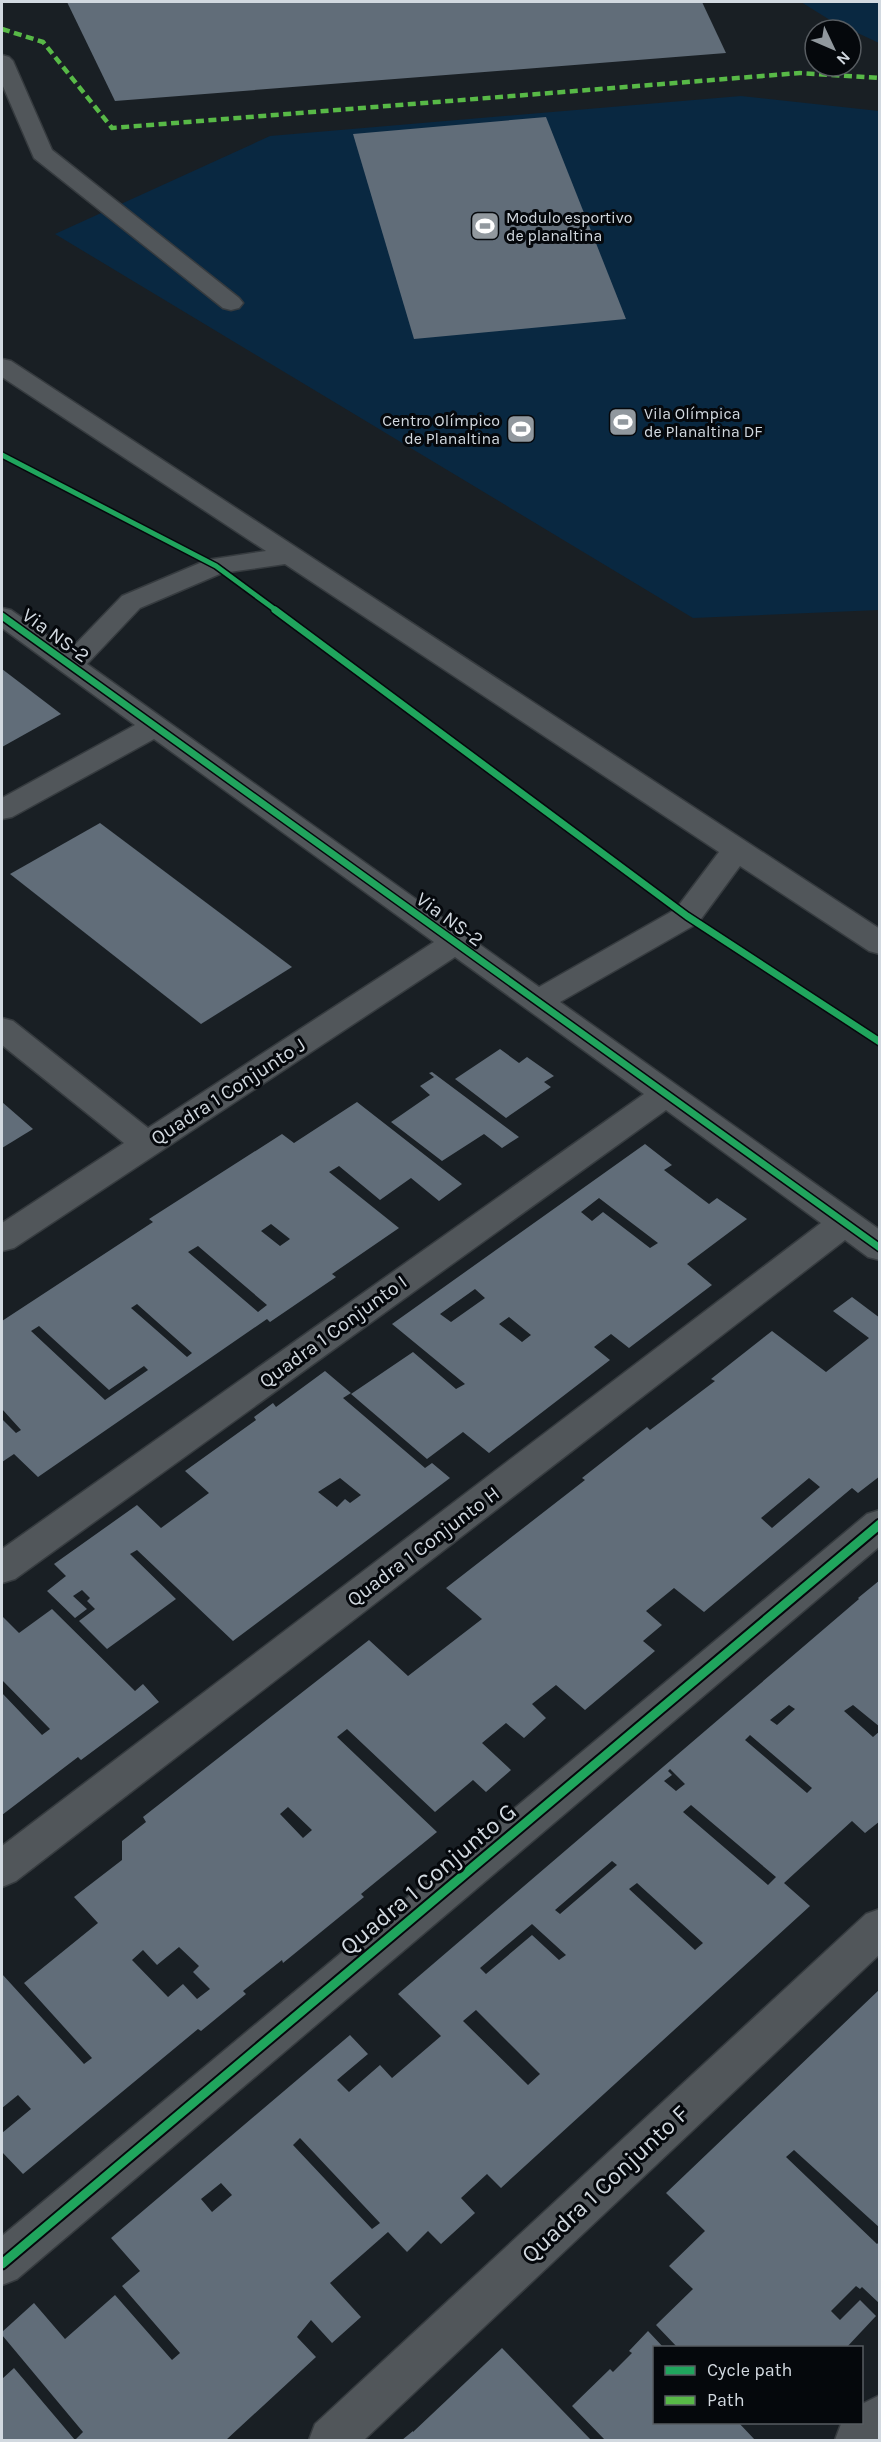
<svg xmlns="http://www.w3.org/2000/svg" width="881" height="2442" viewBox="0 0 881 2442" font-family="Karla,sans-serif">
<rect width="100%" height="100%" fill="#191f24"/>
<g fill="#092841">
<path d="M801 2H879V43L830 20Z"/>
<path d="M741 96 879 111V610L693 618 55 234 270 136Z"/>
</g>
<g fill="#616d79" fill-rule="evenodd">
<path d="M67 2H702L726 53 115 101Z"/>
<path d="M546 117 626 319 414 339 353 134Z"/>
<path d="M2 669 61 714 2 747Z"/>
<path d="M100 823 292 967 201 1024 10 874Z"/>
<path d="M500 1049 519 1063 527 1057 554 1076 544 1082 551 1087 506 1118 455 1079Z"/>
<path d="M432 1072 519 1137 502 1148 484 1134 442 1161 391 1122 430 1095 420 1086 434 1077 429 1073Z"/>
<path d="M2 1102 33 1129 2 1148Z"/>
<path d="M357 1102 462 1184 439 1201 411 1178 380 1200 339 1166 329 1172 399 1228 332 1274 336 1277 270 1322 267 1319 38 1477 14 1454 2 1462V1419L16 1433 21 1430 2 1409V1321L153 1222 149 1219 282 1134 294 1143ZM271 1224 290 1239 280 1246 261 1231ZM198 1246 267 1305 258 1312 188 1252ZM137 1304 192 1353 187 1357 131 1308ZM39 1326 109 1390 144 1366 148 1370 105 1400 31 1331Z"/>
<path d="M645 1144 672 1165 664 1170 709 1204 717 1198 747 1219 687 1264 712 1285 629 1348 611 1334 594 1347 610 1360 489 1453 463 1432 427 1459 351 1394 413 1352 456 1389 465 1384 392 1324ZM599 1198 612 1208 658 1243 650 1248 603 1212 592 1221 581 1212ZM475 1289 485 1298 451 1322 440 1314ZM509 1317 531 1335 522 1342 499 1324Z"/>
<path d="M852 1297 880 1318V1476L858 1493 852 1488 704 1612 674 1588 646 1611 662 1625 643 1641 655 1651 585 1710 556 1685 532 1704 546 1718 524 1738 506 1723 482 1743 511 1770 486 1792 473 1780 435 1812 347 1729 337 1737 437 1832 361 1894 364 1897 283 1963 282 1960 243 1991 246 1994 201 2031 198 2029 23 2174 2 2152V2133L31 2109 18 2095 2 2108V1974L84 2064 92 2058 24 1983 98 1923 74 1897 122 1860V1841L146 1822 143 1817 369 1640 408 1676 482 1619 446 1588 585 1480 582 1478 647 1427 650 1430 715 1381 711 1379 772 1331 826 1372 869 1338 833 1311ZM809 1478 820 1487 772 1528 761 1518ZM288 1807 312 1830 303 1838 280 1814ZM179 1947 199 1966 193 1972 210 1989 197 1999 183 1984 168 1997 132 1960 143 1950 157 1965Z"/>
<path d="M325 1371 351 1393 343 1398 425 1468 432 1463 450 1478 233 1641 137 1550 130 1554 176 1599 107 1649 79 1621 95 1609 87 1601 90 1598 82 1590 73 1596 87 1609 75 1618 47 1591 66 1576 54 1564 137 1505 161 1528 209 1493 185 1471 256 1420 254 1417 273 1403 276 1407ZM340 1478 361 1495 350 1503 345 1499 337 1507 318 1492Z"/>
<path d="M880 1580V1727L853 1705 844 1711 873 1737 880 1731V1821L865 1833 852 1821 784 1883 810 1906 501 2188 487 2174 461 2198 475 2213 441 2244 428 2231 407 2252 388 2232 330 2283 361 2317 332 2343 311 2320 297 2337 316 2357 226 2440H2V2379L14 2368 75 2440 83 2432 2 2335V2332L34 2303 65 2339 115 2295 172 2360 180 2353 122 2286 140 2271 111 2238 350 2035 368 2054 337 2080 349 2092 380 2065 392 2078 441 2036 398 1994 859 1599 858 1598ZM789 1705 795 1709 777 1725 770 1720ZM750 1735 812 1788 807 1793 745 1740ZM670 1769 685 1784 676 1791 664 1781 672 1775 668 1771ZM691 1805 776 1877 768 1885 683 1812ZM612 1861 617 1865 560 1914 555 1910ZM637 1883 703 1943 695 1950 629 1889ZM532 1924 566 1955 559 1960 532 1935 486 1974 480 1968ZM476 2010 540 2074 528 2085 463 2021ZM300 2138 363 2205 380 2223 372 2229 293 2145ZM221 2183 232 2195 212 2212 201 2199Z"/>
<path d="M52 1609 135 1691 143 1684 159 1702 81 1760 78 1757 2 1815V1693L42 1735 50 1729 2 1680V1616L19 1633Z"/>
<path d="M880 1989V2228L794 2150 786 2157 877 2244 880 2241V2304L862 2287 860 2289 856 2286 831 2311 840 2320 860 2300 876 2316 846 2348H678L656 2325 693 2289 669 2266 705 2231 666 2193Z"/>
<path d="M648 2331 664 2348H654V2422H738L755 2440H605L572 2406 610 2369 613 2372 632 2353 629 2351Z"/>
<path d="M502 2348 591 2440H402L413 2431V2432Z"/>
</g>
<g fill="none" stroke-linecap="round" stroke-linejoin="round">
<g stroke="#363b3f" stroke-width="3">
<g id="minor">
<path d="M2 55 9 57 13 61 52 150 239 298 243 303 239 308 231 310 223 308 34 158 2 84Z"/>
<path d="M2 359 11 361 880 929V954L869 951 740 866 698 923 560 1002 880 1230V1260L868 1257 845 1240 16 1881 2 1887V1846L821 1223 666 1110 15 1579 2 1583V1549L644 1094 455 957 14 1248 2 1251V1223L124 1143 2 1045V1018L13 1021 148 1128 434 942 154 739 12 817 2 819V798L135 725 2 628V608L11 610 69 651 122 596 207 560 266 551 2 377ZM285 564 719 852 676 909 539 987 87 664 140 608 222 573Z"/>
<path d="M880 1510V1546L17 2279 2 2285V2236L867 1514Z"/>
<path d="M880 1909V1954L364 2440H309L315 2424 866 1914Z"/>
<path d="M880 2395V2440H835L841 2424 862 2422V2404Z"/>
</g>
</g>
<use href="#minor" fill="#51565a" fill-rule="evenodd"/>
<path stroke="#58b947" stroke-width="4.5" stroke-dasharray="8 4.5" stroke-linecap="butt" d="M2 29 43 42 112 128 800 73 880 78"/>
<g stroke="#05080c" stroke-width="8">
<path id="cycleway-far2" d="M2 455 216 566 277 611"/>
</g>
<g stroke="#05080c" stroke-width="10">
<g id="cycleway-far1">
<path d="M275 610 687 916 880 1042"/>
<path d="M2 616 880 1248"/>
</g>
</g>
<g stroke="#05080c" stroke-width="13">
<path id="cycleway" d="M2 2264 880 1524"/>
</g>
<use href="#cycleway-far2" stroke="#20a55d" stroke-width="5"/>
<use href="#cycleway-far1" stroke="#20a55d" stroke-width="7"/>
<use href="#cycleway" stroke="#20a55d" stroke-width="9"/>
</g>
<defs>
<g id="stadium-square" transform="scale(1.5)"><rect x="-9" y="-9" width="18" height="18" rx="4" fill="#91989e" stroke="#05080c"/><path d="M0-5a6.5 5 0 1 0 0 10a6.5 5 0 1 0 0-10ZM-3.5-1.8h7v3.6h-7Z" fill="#fff"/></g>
</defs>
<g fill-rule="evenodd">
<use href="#stadium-square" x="485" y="226"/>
<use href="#stadium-square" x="623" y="422"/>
<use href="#stadium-square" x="521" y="429"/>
</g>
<g text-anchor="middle" stroke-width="6" stroke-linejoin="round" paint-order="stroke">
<g font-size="16" fill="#d2d9e0" stroke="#05080c" text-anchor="start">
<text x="506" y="223">Modulo esportivo<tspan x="506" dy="18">de planaltina</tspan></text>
<text x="644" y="419">Vila Olímpica<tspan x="644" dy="18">de Planaltina DF</tspan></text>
<text x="500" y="426" text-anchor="end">Centro Olímpico<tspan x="500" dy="18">de Planaltina</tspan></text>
</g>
<g font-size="20" fill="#d2d9e0" stroke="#05080c">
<text transform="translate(56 635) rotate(36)" y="7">Via NS-2</text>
<text transform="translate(450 919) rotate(36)" y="7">Via NS-2</text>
<text transform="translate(228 1091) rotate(-33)" y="7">Quadra 1 Conjunto J</text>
<text transform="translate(333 1331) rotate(-36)" y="7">Quadra 1 Conjunto I</text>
<text transform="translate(423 1546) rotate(-37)" y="7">Quadra 1 Conjunto H</text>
</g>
<g font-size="24" fill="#d2d9e0" stroke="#05080c">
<text transform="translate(428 1879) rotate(-40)" y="8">Quadra 1 Conjunto G</text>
<text transform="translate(605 2184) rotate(-43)" y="8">Quadra 1 Conjunto F</text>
</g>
</g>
<rect width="881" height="2442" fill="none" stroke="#d2d9e0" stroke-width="6"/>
<rect x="653" y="2346" width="210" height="78" fill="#05080c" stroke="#575c61" stroke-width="1.5"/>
<rect x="665" y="2366" width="30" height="9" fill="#20a55d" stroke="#575c61" stroke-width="1.5"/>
<text x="707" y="2376" font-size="18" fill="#d2d9e0">Cycle path</text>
<rect x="665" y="2396" width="30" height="9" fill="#58b947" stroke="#575c61" stroke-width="1.5"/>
<text x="707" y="2406" font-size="18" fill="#d2d9e0">Path</text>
<g transform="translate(833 48) rotate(134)"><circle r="28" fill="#05080c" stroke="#575c61" stroke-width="1.5"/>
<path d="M0-4.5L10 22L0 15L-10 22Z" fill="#91989e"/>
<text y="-9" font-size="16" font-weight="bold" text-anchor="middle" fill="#d2d9e0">N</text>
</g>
</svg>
